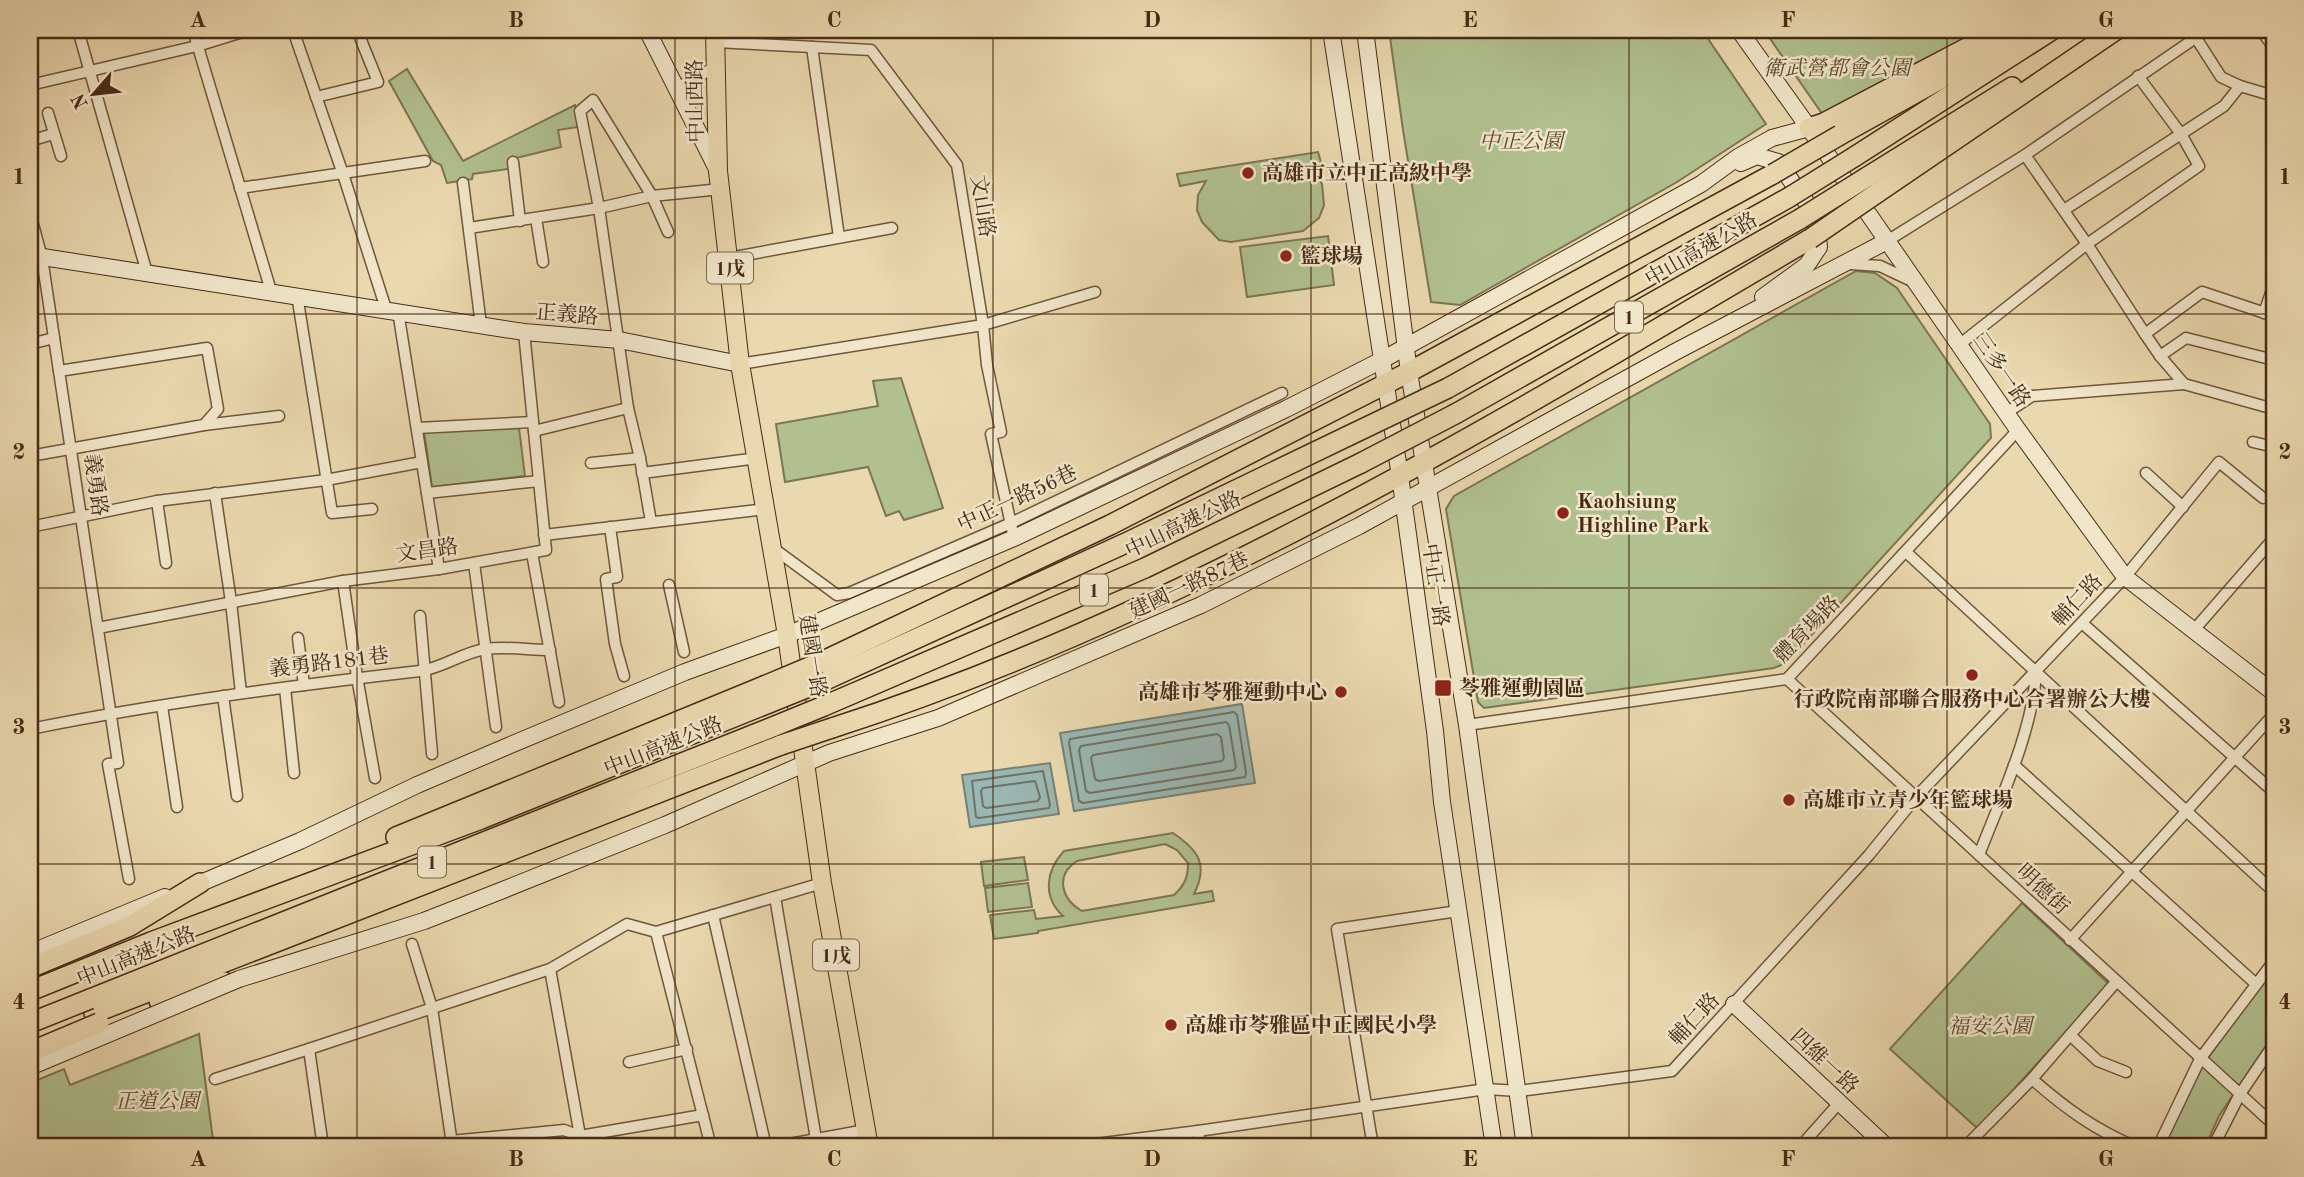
<svg xmlns="http://www.w3.org/2000/svg" width="2304" height="1177" viewBox="0 0 2304 1177" font-family="'Old Standard TT','Noto Serif TC',serif">
<rect width="100%" height="100%" fill="#ead8ae"/>
<filter id="stains"><feTurbulence type="fractalNoise" baseFrequency=".00286" numOctaves="4"/><feColorMatrix values="0 0 0 0 .2 0 0 0 0 .09 0 0 0 0 .02 0 0 0 .5 -.17"/></filter>
<radialGradient id="worn" r=".72"><stop offset=".6" stop-color="#630" stop-opacity="0"/><stop offset="1" stop-color="#630" stop-opacity=".3"/></radialGradient>
<g fill="#b1c08f" stroke="#7c7652" stroke-width="2" fill-rule="evenodd">
<path d="M1389 30H1702L1766 124 1677 182 1460 305 1431 302 1403 130Z"/>
<path d="M1764 30H1984L1825 118Z"/>
<path d="M407 69 463 161 575 105 578 127 558 130 561 147 508 160V169L473 174 472 179 447 183 441 165 433 161 389 81Z"/>
<path d="M1318 152 1322 166 1312 168 1322 184 1324 205 1319 218 1303 231 1231 242 1219 240 1202 222 1197 210 1198 195 1206 181 1180 186 1177 174Z"/>
<path d="M1328 236 1334 285 1247 297 1240 247Z"/>
<path d="M1856 271 1875 273 1897 288 1990 424 1991 438 1786 663 1774 668 1484 708 1478 702 1446 509 1454 496Z"/>
<path d="M901 378 943 508 904 520 899 511 886 516 868 467 785 482 776 424 878 406 873 381Z"/>
<path d="M519 428 525 476 432 487 424 431Z"/>
<path d="M1173 833C1198 850 1209 864 1194 894L1212 891 1214 901 1038 931V933L994 939 990 915 1034 910 1036 919 1063 916C1042 897 1046 870 1064 851ZM1165 844 1177 850 1188 863C1188 877 1185 885 1174 895L1082 911C1061 899 1055 875 1077 861Z"/>
<path d="M1024 857 1028 880 984 886 981 862Z"/>
<path d="M1028 883 1032 907 988 912 985 888Z"/>
<path d="M2022 903 2109 984 1978 1129 1890 1049Z"/>
<path d="M2274 966V1034L2219 1116 2205 1147H2162L2203 1065Z"/>
<path d="M199 1034 214 1147H30V1083L64 1069 70 1085Z"/>
</g>
<g fill="#9ab8b3" stroke="#798074" stroke-width="2">
<path d="M1242 704 1255 783 1074 811 1060 733Z"/>
<path d="M1050 763 1059 814 970 827 962 775Z"/>
</g>
<g fill="none" stroke-linecap="round" stroke-linejoin="round">
<g stroke="#717264" stroke-width="2">
<path d="M1234 712 1237 715 1246 773 1245 777 1083 803 1079 801 1069 743 1070 739Z"/>
<path d="M1226 722 1229 725 1236 767 1234 770 1090 793 1086 791 1079 750 1081 746Z"/>
<path d="M1217 734 1221 737 1224 758 1222 761 1099 781 1095 779 1091 758 1093 755Z"/>
<path d="M1043 771 1050 805 1049 808 979 818 976 817 972 781Z"/>
<path d="M1035 781 1040 797 1038 801 986 808 983 806 981 791 983 788Z"/>
</g>
<g stroke="#70563c" stroke-width="13">
<g id="street">
<path d="M78 30 147 273"/>
<path d="M193 30 271 291"/>
<path d="M293 30 343 174 386 309"/>
<path d="M2261 30 2274 48"/>
<path d="M30 33 42 30"/>
<path d="M2196 38 2221 77 2240 86 2274 96"/>
<path d="M716 42 871 50 957 165 983 325 987 365 1001 432 991 434 1014 538"/>
<path d="M812 47 839 237"/>
<path d="M30 85 197 46 249 30"/>
<path d="M677 88 717 66"/>
<path d="M316 97 378 82 357 30"/>
<path d="M48 113 61 156"/>
<path d="M30 141 53 134"/>
<path d="M2025 155 2087 244 2145 334 2160 356 2184 384 2274 409"/>
<path d="M513 162 520 221"/>
<path d="M463 183 481 325"/>
<path d="M240 188 425 161"/>
<path d="M2064 210 2224 106 2240 86"/>
<path d="M30 213 42 258 118 763 108 764 129 879"/>
<path d="M536 218 543 262"/>
<path d="M469 228 599 208 652 196 721 189"/>
<path d="M1887 241 2025 155 2207 30"/>
<path d="M729 258 892 228"/>
<path d="M1850 264 1880 266 1914 282"/>
<path d="M297 295 332 513 372 509"/>
<path d="M398 311 439 569"/>
<path d="M2264 313 2274 284"/>
<path d="M2145 334 2202 292 2274 316"/>
<path d="M30 344 54 338"/>
<path d="M1959 345 2087 244 2199 166 2181 134 2138 76"/>
<path d="M2160 356 2186 338 2274 360"/>
<path d="M740 364 983 325 1095 292"/>
<path d="M59 371 207 348 218 409 204 425"/>
<path d="M2006 413 2032 396 2184 384"/>
<path d="M417 428 533 422"/>
<path d="M534 431 628 408"/>
<path d="M2253 442 2274 447"/>
<path d="M30 456 204 425 279 416"/>
<path d="M591 463 640 458"/>
<path d="M642 473 758 458"/>
<path d="M2146 473 2183 507"/>
<path d="M215 493 231 602 241 693"/>
<path d="M427 493 539 481"/>
<path d="M157 501 166 563"/>
<path d="M651 522 640 458 628 408 599 208 580 111 593 100 652 196 668 232"/>
<path d="M30 527 157 501 326 480 422 462"/>
<path d="M610 527 617 577 606 579 615 644 624 676"/>
<path d="M544 535 766 509"/>
<path d="M773 548 837 595 849 593 1011 523 1282 393"/>
<path d="M1906 552 2274 892"/>
<path d="M532 553 559 702"/>
<path d="M474 563 496 727"/>
<path d="M343 581 357 677 375 778"/>
<path d="M669 585 684 652"/>
<path d="M420 616 432 754"/>
<path d="M2082 623 2274 792"/>
<path d="M98 628 343 581 439 569 546 550 524 332"/>
<path d="M2194 630 2274 538"/>
<path d="M298 638 304 685"/>
<path d="M1787 679 2274 1125"/>
<path d="M285 688 294 773"/>
<path d="M223 696 237 796"/>
<path d="M162 706 177 807"/>
<path d="M1467 725 1787 679 2018 430"/>
<path d="M30 729C159 703 290 686 420 671 443 668 463 652 486 649 506 646 529 650 550 650"/>
<path d="M2014 765 2256 984"/>
<path d="M1979 855C2000 800 2033 731 2036 672"/>
<path d="M775 897 816 1139"/>
<path d="M713 915 766 1147"/>
<path d="M656 932 711 1147"/>
<path d="M2070 940 2274 714"/>
<path d="M412 944 432 1008 452 1144"/>
<path d="M550 969 582 1147"/>
<path d="M2070 1035 2098 1061 2126 1072"/>
<path d="M629 1062 687 1049"/>
<path d="M215 1079 309 1049"/>
<path d="M2032 1079C2065 1108 2095 1130 2136 1147"/>
<path d="M1198 1131 1200 1147"/>
<path d="M451 1141 564 1130 580 1136 703 1115"/>
<path d="M323 1147 309 1049 550 969 627 924 656 932 822 883"/>
<path d="M773 1147 866 1130"/>
<path d="M1072 1147 1198 1131 1486 1089 1519 1091 1672 1071 1869 855 1917 796 2125 577 2219 462 2263 498"/>
<path d="M1373 1147 1337 929 1458 911"/>
<path d="M1800 1147 1839 1103"/>
<path d="M1965 1147 2032 1079 2116 982"/>
<path d="M2158 1147 2200 1059 2274 961"/>
<path d="M2213 1147 2240 1094 2274 1044"/>
</g>
</g>
<g stroke="#482b16" stroke-width="18">
<g id="secondary">
<path d="M647 30 718 171"/>
<path d="M1331 30 1400 476 1435 731 1442 802 1494 1147"/>
<path d="M1365 30 1409 372 1467 725 1525 1147"/>
<path d="M1739 30 1809 128 2018 430 2125 577 2274 693"/>
<path d="M1741 163 1757 156 1778 162 1806 202 1816 221 1819 247 1807 265 1763 297"/>
<path d="M30 255 524 332 619 340 740 364"/>
<path d="M189 888 300 841 417 785 508 746 685 672 787 635 1014 538 1286 409 1382 360 1701 184 1738 157 1772 138 1809 128"/>
<path d="M30 953 165 897"/>
<path d="M239 979 424 921 503 890 665 825 829 753 938 718 1201 605 1359 526 1675 352 1887 241"/>
<path d="M1734 1004 1887 1147"/>
</g>
</g>
<g stroke="#482b16" stroke-width="20">
<path id="primary" d="M715 30 718 171 740 364 787 635 822 883 869 1147"/>
</g>
<g stroke="#482b16" stroke-width="22">
<g id="highway">
<path d="M1809 128 1824 123 2001 30"/>
<path d="M1840 135 2018 36"/>
<path d="M1854 157 2052 30"/>
<path d="M1867 177 2012 87"/>
<path d="M1877 193 2116 30"/>
<path d="M1448 388 1788 198"/>
<path d="M1457 413 1800 219"/>
<path d="M819 663 1110 525 1409 372 1773 174"/>
<path d="M821 682 1128 542 1348 436"/>
<path d="M824 706 1145 568 1361 463"/>
<path d="M832 728C1180 616 1496 424 1810 239"/>
<path d="M396 837 764 686"/>
<path d="M30 968 130 926 200 883"/>
<path d="M30 991 151 942 481 819 769 703"/>
<path d="M90 999 775 726"/>
<path d="M159 1001 194 989 224 982"/>
<path d="M94 1013 781 745"/>
</g>
</g>
<use href="#street" stroke="#f1e6ca" stroke-width="10"/>
<use href="#secondary" stroke="#f1e6ca" stroke-width="16"/>
<use href="#primary" stroke="#ead8ae" stroke-width="18"/>
<use href="#highway" stroke="#ead8ae" stroke-width="19"/>
<g stroke="#482b16" stroke-width="18" stroke-linecap="butt">
<path id="secondary-bridge" d="M30 1067 239 979"/>
</g>
<g stroke="#482b16" stroke-width="22" stroke-linecap="butt">
<g id="highway-bridge">
<path d="M1773 174 1840 135"/>
<path d="M1788 198 1854 157"/>
<path d="M1800 219 1867 177"/>
<path d="M1810 239 1877 193"/>
<path d="M1348 436 1448 388"/>
<path d="M1361 463 1457 413"/>
<path d="M764 686 819 663"/>
<path d="M769 703 821 682"/>
<path d="M775 726 824 706"/>
<path d="M781 745 832 728"/>
<path d="M30 1023 90 999"/>
<path d="M30 1052 99 1023"/>
</g>
</g>
<use href="#secondary-bridge" stroke="#f1e6ca" stroke-width="16"/>
<use href="#highway-bridge" stroke="#ead8ae" stroke-width="19"/>
</g>
<path fill="none" stroke="#482b16" stroke-width="2" stroke-opacity="0.55" d="M357 30V1147M675 30V1147M993 30V1147M1311 30V1147M1629 30V1147M1947 30V1147M30 314H2274M30 588H2274M30 864H2274"/>
<g fill="#8f2418" stroke="#f1e6ca" stroke-width="2.5">
<circle cx="1248" cy="173" r="7"/>
<circle cx="1286" cy="256" r="7"/>
<circle cx="1563" cy="513" r="7"/>
<circle cx="1972" cy="675" r="7"/>
<rect x="1434" y="679" width="18" height="18" rx="3.5"/>
<circle cx="1341" cy="692" r="7"/>
<circle cx="1789" cy="800" r="7"/>
<circle cx="1171" cy="1025" r="7"/>
</g>
<g text-anchor="middle" stroke-width="5" stroke-linejoin="round" paint-order="stroke">
<g fill="#f1e6ca" stroke="#7b634c" stroke-width="2">
<rect x="707" y="252.5" width="46" height="31" rx="5"/>
<rect x="1615" y="301.5" width="28" height="31" rx="5"/>
<rect x="1080" y="574.5" width="28" height="31" rx="5"/>
<rect x="418" y="846.5" width="28" height="31" rx="5"/>
<rect x="813" y="939.5" width="46" height="31" rx="5"/>
</g>
<g font-size="19" font-weight="bold" fill="#482b16">
<text x="730" y="275">1戊</text>
<text x="1629" y="324">1</text>
<text x="1094" y="597">1</text>
<text x="432" y="869">1</text>
<text x="836" y="962">1戊</text>
</g>
<g font-size="21" font-style="italic" fill="#5d492e" stroke="#f1e6ca">
<text x="1837" y="75">衛武營都會公園</text>
<text x="1521" y="148">中正公園</text>
<text x="1990" y="1033">福安公園</text>
<text x="157" y="1108">正道公園</text>
</g>
<g font-size="21" fill="#482b16" stroke="#f1e6ca">
<text transform="translate(695 101) rotate(-91)" y="7">中山西路</text>
<text transform="translate(983 206) rotate(81)" y="7">文山路</text>
<text transform="translate(1701 249) rotate(-30)" y="7">中山高速公路</text>
<text transform="translate(567 314) rotate(5)" y="7">正義路</text>
<text transform="translate(2002 370) rotate(56)" y="7">三多一路</text>
<text transform="translate(96 485) rotate(82)" y="7">義勇路</text>
<text transform="translate(1017 498) rotate(-25)" y="7">中正一路56巷</text>
<text transform="translate(1183 524) rotate(-26)" y="7">中山高速公路</text>
<text transform="translate(427 550) rotate(-8)" y="7">文昌路</text>
<text transform="translate(1189 585) rotate(-25)" y="7">建國一路87巷</text>
<text transform="translate(1436 585) rotate(82)" y="7">中正一路</text>
<text transform="translate(2077 600) rotate(-47)" y="7">輔仁路</text>
<text transform="translate(1807 629) rotate(-46)" y="7">體育場路</text>
<text transform="translate(813 656) rotate(81)" y="7">建國一路</text>
<text transform="translate(329 662) rotate(-7)" y="7">義勇路181巷</text>
<text transform="translate(663 746) rotate(-22)" y="7">中山高速公路</text>
<text transform="translate(2043 889) rotate(43)" y="7">明德街</text>
<text transform="translate(136 956) rotate(-22)" y="7">中山高速公路</text>
<text transform="translate(1694 1019) rotate(-47)" y="7">輔仁路</text>
<text transform="translate(1825 1061) rotate(43)" y="7">四維一路</text>
</g>
<g font-size="21" font-weight="bold" fill="#482b16" stroke="#f1e6ca" text-anchor="start">
<text x="1262" y="180">高雄市立中正高級中學</text>
<text x="1300" y="263">籃球場</text>
<text x="1577" y="508">Kaohsiung<tspan x="1577" dy="24">Highline Park</tspan></text>
<text x="1459" y="695">苓雅運動園區</text>
<text x="1327" y="699" text-anchor="end">高雄市苓雅運動中心</text>
<text x="1972" y="706" text-anchor="middle">行政院南部聯合服務中心合署辦公大樓</text>
<text x="1803" y="807">高雄市立青少年籃球場</text>
<text x="1185" y="1032">高雄市苓雅區中正國民小學</text>
</g>
</g>
<rect width="2304" height="1177" fill="none" stroke="#ead8ae" stroke-width="77"/>
<g transform="translate(94 94) rotate(242)" stroke="#f1e6ca" stroke-width="5" paint-order="stroke">
<path d="M0-5L12 26L0 18L-12 26Z" fill="#482b16"/>
<text y="-10" font-size="19" font-weight="bold" text-anchor="middle" fill="#482b16">N</text>
</g>
<rect x="38" y="38" width="2228" height="1100" fill="none" stroke="#482b16" stroke-width="2.5"/>
<g font-size="23" text-anchor="middle" font-weight="bold" fill="#482b16">
<text x="198" y="27">A</text>
<text x="516" y="27">B</text>
<text x="834" y="27">C</text>
<text x="1152" y="27">D</text>
<text x="1470" y="27">E</text>
<text x="1788" y="27">F</text>
<text x="2106" y="27">G</text>
<text x="19" y="184">1</text>
<text x="2285" y="184">1</text>
<text x="19" y="459">2</text>
<text x="2285" y="459">2</text>
<text x="19" y="734">3</text>
<text x="2285" y="734">3</text>
<text x="19" y="1009">4</text>
<text x="2285" y="1009">4</text>
<text x="198" y="1166">A</text>
<text x="516" y="1166">B</text>
<text x="834" y="1166">C</text>
<text x="1152" y="1166">D</text>
<text x="1470" y="1166">E</text>
<text x="1788" y="1166">F</text>
<text x="2106" y="1166">G</text>
</g>
<rect width="100%" height="100%" filter="url(#stains)"/>
<rect width="100%" height="100%" fill="url(#worn)"/>
</svg>
